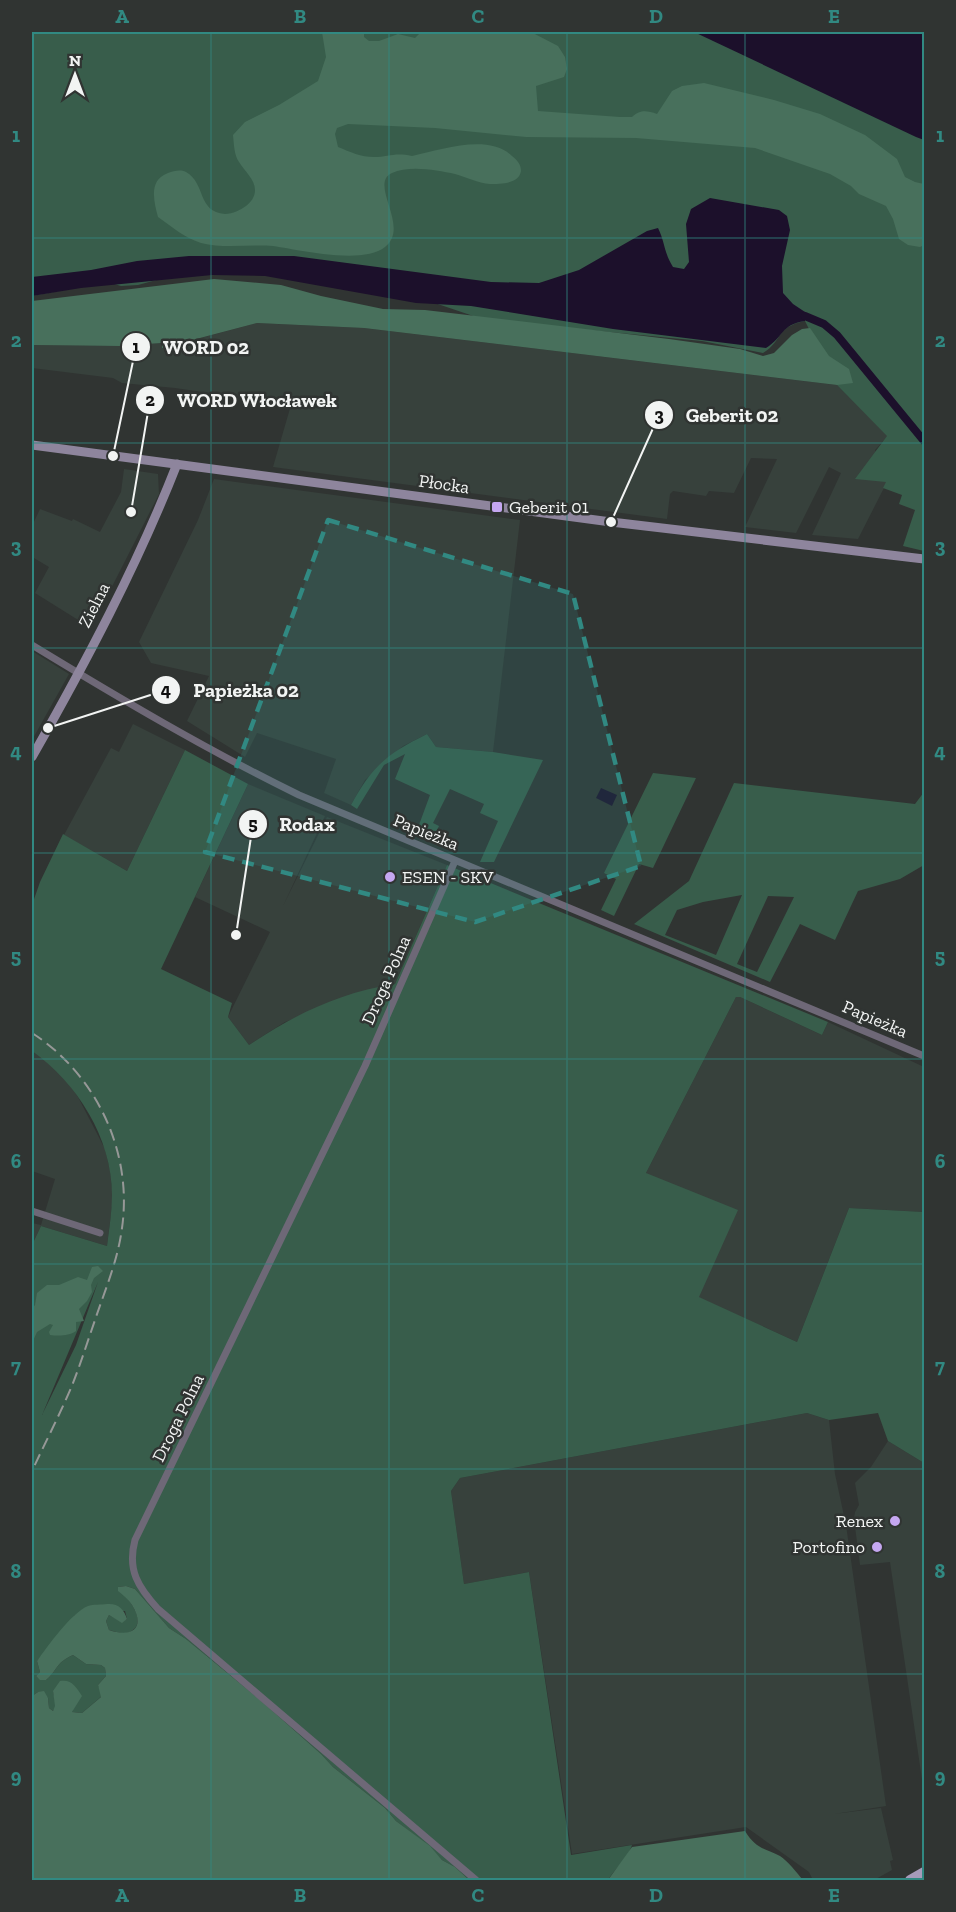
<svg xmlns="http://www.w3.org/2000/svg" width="956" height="1912" viewBox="0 0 956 1912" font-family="'Zilla Slab',serif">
<rect width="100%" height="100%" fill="#303432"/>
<g fill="#37413c">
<path d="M257 323 364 328 837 385 888 436 875 450 887 482 858 539 812 535 841 473 829 467 796 533 745 527 777 459 751 458 734 493 709 491 706 496 673 491 670 494 667 519 273 467 291 405 175 388 122 383 113 378 32 368V345L119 346 162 343 163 348Z"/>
<path d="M124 469 158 474 159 494 91 628 35 593 49 567 34 558 32 562V526L40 509 72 521 73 519 100 532 121 492Z"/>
<path d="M214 479 520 520 493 752 436 747 427 734 403 746 365 780 351 805 324 793 336 759 257 733 245 757 187 721 209 676 151 663 139 642 198 520Z"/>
<path d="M32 651 69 674 32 740Z"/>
<path d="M133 724 185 750 127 871 64 835 111 748 119 752Z"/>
<path d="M248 784 325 816 283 906 327 817 447 865 395 984 384 986 285 1022 249 1045 228 1017 270 932 195 897Z"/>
<path d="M736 997H740L822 1035 828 1022 924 1067V1212L849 1208 797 1342 698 1297 646 1173Z"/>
<path d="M32 1051 49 1063 65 1078 78 1097 105 1149 110 1170 113 1198 107 1246 41 1226 32 1245V1223L41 1225 55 1179 32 1171Z"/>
<path d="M807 1413 829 1420 835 1474 846 1525 886 1806 834 1814 881 1808 893 1860 890 1861 892 1870 874 1880H813L809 1872 746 1827 572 1854 529 1572 464 1584 451 1491 460 1478Z"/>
<path d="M888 1441 924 1463V1793L890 1562 860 1565 854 1519 855 1512 859 1505 855 1483 871 1467Z"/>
</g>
<g fill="#385d4b" fill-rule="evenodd">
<path d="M32 32H924V551L903 546 915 510 899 504 902 495 883 488 886 482 855 479 887 436 837 385 805 321C775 327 783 341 763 353L702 341 485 320 426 300 293 275 231 272 160 279 138 285 121 286 108 282 32 296Z"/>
<path d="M427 734 436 747 493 752 543 760 494 862H480L498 821 480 813 484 804 450 789 433 823 439 826 431 842 416 833 430 795 395 779 405 754 384 765 357 809 351 805C373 765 387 754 427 734Z"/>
<path d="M185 750 248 784 161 969 232 1003 228 1017 249 1045C296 1014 338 993 395 984L447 865 828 1022 822 1035 740 997H736L646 1173 738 1210 699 1297 797 1342 849 1208 924 1212V1463L888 1441 878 1413 829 1420 807 1413 460 1478 451 1491 464 1584 529 1572 571 1855 632 1845C628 1859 615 1868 608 1880H469L455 1867 442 1860 429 1846 396 1821 385 1808 333 1767 321 1754 259 1699 186 1639 169 1628 135 1589 126 1586 118 1587C126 1596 147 1619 133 1630 126 1636 117 1632 109 1630L106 1621 109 1615 122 1622 127 1619 125 1611 75 1615 37 1661 40 1672 36 1676 41 1680H46C58 1670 55 1663 73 1655L86 1664 101 1665 105 1668 106 1676 98 1685 102 1696 82 1713 72 1712 74 1706 53 1691 56 1706 53 1711 49 1708 48 1698 38 1692 32 1696V1245L41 1226 107 1246C109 1229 112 1212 112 1195 112 1138 77 1083 32 1051V905L40 882 63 834 127 871ZM98 1282 76 1345 42 1415Z"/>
<path d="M653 773 696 778 653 868 639 864 614 916 601 910 616 879 604 873Z"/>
<path d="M734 783 915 804 924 792V865L900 879 858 891 835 940 800 924 770 982 634 924 689 881ZM742 895 716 955 665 935 677 910 703 902ZM768 896 794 897 757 972 737 964Z"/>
</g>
<g fill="#48705c">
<path d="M322 32H364V37L369 41H379L398 34 415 38 421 32H531L558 46 565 57 567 69 564 77 536 86 538 111 620 117H632C641 109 647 111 657 114L672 91 682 86 704 83 774 100 820 114 865 135 897 159 905 177 915 182 924 184V245L920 247 908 245 899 239 893 219 886 206 859 194 851 186 830 174 755 148 636 138 526 137 435 128 348 124 337 128 335 134 338 147C350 152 361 157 374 157 388 157 395 152 412 156 441 150 488 133 512 156 517 160 521 164 521 171 519 184 500 184 490 184 478 183 466 177 455 174 437 170 409 165 392 173 368 184 411 227 385 247 363 265 300 250 273 246 250 244 224 249 201 243 185 238 172 227 158 217 154 202 148 180 168 173 174 171 180 169 186 172 206 183 197 212 225 214 233 214 240 210 246 206 251 202 255 197 255 190 255 179 245 172 239 162 234 155 234 144 233 135L245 122 279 105 318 81 326 57Z"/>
<path d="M214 279 281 285 321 296 383 309 425 310 669 339 740 349 763 356 774 353 792 335 802 329 810 328 829 356 849 369 853 383 837 385 364 328 257 323 162 348V343L119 346 32 345V301Z"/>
<path d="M98 1266 103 1271 94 1278 91 1285 92 1292 87 1301 79 1309 84 1321 76 1322V1331C69 1336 59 1336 50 1335L49 1332 53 1325 50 1324 37 1332 32 1343V1309L35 1305 37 1293 47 1285H59L78 1277 87 1280 92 1267Z"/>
<path d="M126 1586 135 1589 169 1628 186 1639 259 1699 321 1754 333 1767 385 1808 396 1821 430 1846 442 1860 455 1867 469 1880H32V1696L38 1692 44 1691 48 1698 49 1708 53 1711 55 1706 53 1691 60 1681C72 1679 76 1687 82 1696L72 1712 82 1713 101 1697 98 1685 106 1676 105 1668 101 1665 86 1664 73 1655C55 1663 58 1670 46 1680H40L36 1676 40 1672 37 1661C48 1646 71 1613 88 1606 93 1604 101 1605 107 1604 118 1603 124 1609 127 1619L122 1623 109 1615 106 1621 109 1630C132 1638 146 1628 132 1605 128 1599 123 1595 118 1591V1587Z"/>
<path d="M745 1831C756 1849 764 1848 780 1856 788 1861 797 1873 803 1880H608L632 1847Z"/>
</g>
<g fill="#1c102b">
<path d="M694 32H924V140L916 137Z"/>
<path d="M710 198 779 210 787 216 790 230 782 266 783 293 793 304 805 312V321C780 325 784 337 766 348L613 329 471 306 416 303 265 276 212 275 81 288 32 296V277L91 270 137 261 189 256H294L491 282 539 283 579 270 647 231 658 228C665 242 664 253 673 267L684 269 689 262 686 224 691 209Z"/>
<path d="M601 788 617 795 612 806 596 798Z"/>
</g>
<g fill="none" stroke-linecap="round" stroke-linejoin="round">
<path stroke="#1c102b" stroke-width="8" d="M805 316 824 324 837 335 924 441"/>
<g stroke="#6e6877" stroke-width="7">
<path d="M32 645C119 698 207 750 299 795L924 1056"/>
<path d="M455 861 365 1066 135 1540C127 1570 138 1587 158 1609L476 1880"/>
<path d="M32 1211 100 1233"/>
</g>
<g stroke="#8e859d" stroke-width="9">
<path d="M32 445 611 522 924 559"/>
<path d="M32 757C86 662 137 566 177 464"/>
</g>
<path stroke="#a79bba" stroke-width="10" d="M910 1880 924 1872"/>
<path stroke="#969897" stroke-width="2" stroke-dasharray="12 6" stroke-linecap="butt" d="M32 1033C96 1074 133 1152 122 1228 118 1260 105 1290 95 1320 87 1343 80 1366 71 1388 59 1416 45 1443 32 1471"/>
</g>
<path fill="#318982" fill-opacity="0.2" stroke="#318982" stroke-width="4.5" stroke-dasharray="12 8" stroke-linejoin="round" d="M328 520 573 594 641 866 475 922 205 852Z"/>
<path fill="none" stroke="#318982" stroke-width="1.5" stroke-opacity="0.55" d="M211 32V1880M389 32V1880M567 32V1880M745 32V1880M32 238H924M32 443H924M32 648H924M32 853H924M32 1059H924M32 1264H924M32 1469H924M32 1674H924"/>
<g fill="#c5a7f1" stroke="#303432" stroke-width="2">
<rect x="491" y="501" width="12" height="12" rx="3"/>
<circle cx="390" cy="877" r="6"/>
<circle cx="895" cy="1521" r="6"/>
<circle cx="877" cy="1547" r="6"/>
</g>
<g text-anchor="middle" stroke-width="5" stroke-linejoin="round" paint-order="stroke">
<g font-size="18" fill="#f2f4f3" stroke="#303432">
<text transform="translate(444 484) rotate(8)" y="6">Płocka</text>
<text transform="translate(94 605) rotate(-63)" y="6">Zielna</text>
<text transform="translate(426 832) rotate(22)" y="6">Papieżka</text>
<text transform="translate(386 980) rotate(-66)" y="6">Droga Polna</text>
<text transform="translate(875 1019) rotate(23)" y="6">Papieżka</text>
<text transform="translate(178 1418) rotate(-64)" y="6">Droga Polna</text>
</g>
<g font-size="18" fill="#f2f4f3" stroke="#303432" text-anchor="start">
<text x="509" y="513">Geberit 01</text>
<text x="402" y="883">ESEN - SKV</text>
<text x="883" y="1527" text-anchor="end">Renex</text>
<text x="865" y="1553" text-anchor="end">Portofino</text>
</g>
</g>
<path fill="none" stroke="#f2f4f3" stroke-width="2" d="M113 456L136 347M131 512L150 400M611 522L659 415M48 728L166 690M236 935L253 824"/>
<g fill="#f2f4f3" stroke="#303432" stroke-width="2">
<circle cx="113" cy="456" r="6"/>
<circle cx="131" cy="512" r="6"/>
<circle cx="611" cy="522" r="6"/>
<circle cx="48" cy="728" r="6"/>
<circle cx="236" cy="935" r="6"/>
<circle cx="136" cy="347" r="15"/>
<circle cx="150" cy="400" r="15"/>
<circle cx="659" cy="415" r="15"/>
<circle cx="166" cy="690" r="15"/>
<circle cx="253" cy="824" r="15"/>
</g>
<g font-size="18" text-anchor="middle" font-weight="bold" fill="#111">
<text x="136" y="353">1</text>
<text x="150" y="406">2</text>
<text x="659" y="421">3</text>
<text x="166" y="696">4</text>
<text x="253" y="830">5</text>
</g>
<g font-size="20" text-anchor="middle" font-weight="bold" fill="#f2f4f3" stroke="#303432" stroke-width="5" stroke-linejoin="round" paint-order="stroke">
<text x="206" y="354">WORD 02</text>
<text x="257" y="407">WORD Włocławek</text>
<text x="732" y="422">Geberit 02</text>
<text x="246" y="697">Papieżka 02</text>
<text x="307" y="831">Rodax</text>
</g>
<rect width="956" height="1912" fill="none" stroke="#303432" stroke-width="66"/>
<g transform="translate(75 75)" stroke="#303432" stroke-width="4.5" paint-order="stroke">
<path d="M0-4.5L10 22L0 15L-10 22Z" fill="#f2f4f3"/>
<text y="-9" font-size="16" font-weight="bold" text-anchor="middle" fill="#f2f4f3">N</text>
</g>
<rect x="33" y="33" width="890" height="1846" fill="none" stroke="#318982" stroke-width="2"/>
<g font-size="20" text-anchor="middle" font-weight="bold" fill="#318982">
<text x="122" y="23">A</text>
<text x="300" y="23">B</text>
<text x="478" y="23">C</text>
<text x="656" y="23">D</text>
<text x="834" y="23">E</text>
<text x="16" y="142">1</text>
<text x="940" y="142">1</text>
<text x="16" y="347">2</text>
<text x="940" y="347">2</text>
<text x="16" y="553">3</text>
<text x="940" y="553">3</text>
<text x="16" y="758">4</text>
<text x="940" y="758">4</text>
<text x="16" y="963">5</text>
<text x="940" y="963">5</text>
<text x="16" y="1168">6</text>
<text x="940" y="1168">6</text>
<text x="16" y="1373">7</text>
<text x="940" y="1373">7</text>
<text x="16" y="1578">8</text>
<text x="940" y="1578">8</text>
<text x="16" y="1783">9</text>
<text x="940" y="1783">9</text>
<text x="122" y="1902">A</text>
<text x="300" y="1902">B</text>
<text x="478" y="1902">C</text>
<text x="656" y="1902">D</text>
<text x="834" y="1902">E</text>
</g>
</svg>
